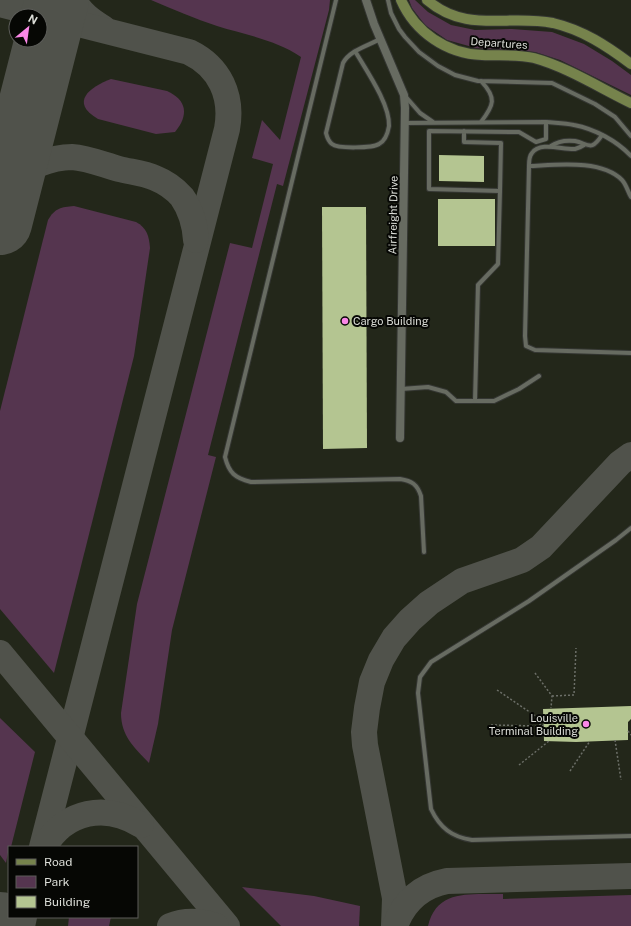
<svg xmlns="http://www.w3.org/2000/svg" width="631" height="926" viewBox="0 0 631 926" font-family="'Public Sans',sans-serif">
<rect width="100%" height="100%" fill="#1a1d15"/>
<path fill="#23271a" fill-rule="evenodd" d="M0 0H631V926H0ZM16 16H40V40H16ZM9 847H137V917H9Z"/>
<g fill="#55354f">
<path d="M151 0H330L329 10 283 186 277 184 208 455 216 457 172 630 158 724 149 763C134 747 121 736 121 713L137 604 230 243 252 248 273 164 252 158 262 120 280 140 301 57C276 40 246 35 217 26 195 19 173 9 151 0Z"/>
<path d="M409 0H415L428 12 451 25 475 30 512 29 552 32 584 44 612 61 631 75V95L560 60 535 52 476 48 447 40 425 25 412 8Z"/>
<path d="M111 79 167 91C187 100 189 115 175 132L156 134 98 119C69 102 90 87 111 79Z"/>
<path d="M74 206 136 222C147 228 149 236 150 248L134 356 54 673 0 609V411L48 220C55 208 61 207 74 206Z"/>
<path d="M0 718 35 752 11 847H9L6 863 0 855Z"/>
<path d="M242 887 314 896 360 906 359 926H281Z"/>
<path d="M503 894V899L631 895V926H428C437 888 472 895 503 894Z"/>
<path d="M69 917H111L109 926H68Z"/>
</g>
<g fill="none" stroke-linecap="round" stroke-linejoin="round">
<g stroke="#50524b" stroke-width="26">
<path d="M74 0C80 13 92 21 103 28"/>
<path d="M0 4 189 52C220 67 233 96 227 129L42 847"/>
<path d="M0 226C7 201 14 176 39 164 49 160 62 157 72 157 88 158 104 165 119 169 131 172 144 173 155 178 165 182 175 189 182 197 191 210 195 225 196 240"/>
<path d="M0 653 227 926"/>
<path d="M44 847C66 810 106 803 141 825"/>
<path d="M22 926 24 917"/>
<path d="M170 926C185 920 201 921 216 926"/>
<path d="M394 926 395 898 365 745 364 732 367 708 372 682 381 660 394 638 410 620 429 603 462 581 522 560 541 547 620 463 631 455"/>
<path d="M395 926C404 901 421 886 447 881L631 876"/>
</g>
<g stroke="#50524b" stroke-width="64">
<path d="M0 223 57 0"/>
<path d="M0 924 2 926"/>
</g>
</g>
<g fill="#b4c591">
<path d="M439 155 484 156V182L439 181Z"/>
<rect x="438" y="199" width="57" height="47"/>
<path d="M322 207H366L367 448 323 449Z"/>
<path d="M631 706V719L628 722V740L576 742 544 741 543 709Z"/>
</g>
<g fill="none" stroke-linecap="round" stroke-linejoin="round">
<g stroke="#343632" stroke-width="6">
<g id="lane">
<path d="M336 0 225 457C229 473 235 478 251 482L400 479C412 481 417 484 421 496L424 552"/>
<path d="M388 0 391 13 399 29 405 37 419 52 438 66 455 75 478 81 552 83 595 104 615 117 631 136"/>
<path d="M355 51C366 70 390 104 389 126 388 132 385 141 379 144 373 148 338 149 332 144 328 141 327 137 326 133L343 63C350 50 368 46 380 39"/>
<path d="M406 97 420 113 433 122"/>
<path d="M481 122C494 105 497 98 481 81"/>
<path d="M546 122C556 123 565 123 574 125 595 129 617 141 631 156"/>
<path d="M405 123 546 122V139L536 142 519 132 429 131V189L500 191 501 143 464 142V131"/>
<path d="M551 146C558 141 566 140 575 141 589 144 591 152 602 135"/>
<path d="M529 166C529 161 529 156 532 153 540 141 563 150 575 149 579 148 581 147 584 145"/>
<path d="M631 197C628 192 626 184 622 180 601 159 556 165 529 166L525 336 526 346 535 350 631 353"/>
<path d="M401 389 428 387 446 392 456 401H494L519 389 539 376"/>
<path d="M475 401 478 285 498 264 500 191"/>
<path d="M631 528 616 540 529 601 431 662 420 677 418 693 431 809C440 828 452 837 472 840L631 836"/>
</g>
</g>
<g stroke="#343632" stroke-width="10">
<path id="street" d="M366 0 374 24 404 95 405 108 400 438"/>
</g>
<g stroke="#343632" stroke-width="12">
<g id="secondary">
<path d="M401 0C415 32 447 54 482 55 499 56 517 54 534 58 567 67 600 88 631 103"/>
<path d="M427 0C467 34 507 14 553 23 583 30 607 46 631 64"/>
</g>
</g>
<g stroke="#6c6f68" stroke-width="1.5" stroke-dasharray="2 2" stroke-linecap="butt">
<path d="M535 673 552 696 551 708"/>
<path d="M497 690 540 719V725L544 726"/>
<path d="M552 696 574 695 576 648"/>
<path d="M491 725 540 726"/>
<path d="M628 731 631 735"/>
<path d="M615 740 621 780"/>
<path d="M519 765 549 741"/>
<path d="M570 771 590 741"/>
</g>
<use href="#lane" stroke="#676b61" stroke-width="4"/>
<use href="#street" stroke="#676b61" stroke-width="8"/>
<use href="#secondary" stroke="#76834c" stroke-width="10"/>
</g>
<g fill="#fa87e7" stroke="#060704" stroke-width="1.5">
<circle cx="345" cy="321" r="4"/>
<circle cx="586" cy="724" r="4"/>
</g>
<g text-anchor="middle" stroke-width="4" stroke-linejoin="round" paint-order="stroke">
<g font-size="11" fill="#dcded8" stroke="#060704">
<text transform="translate(499 43) rotate(4)" y="4">Departures</text>
<text transform="translate(393 215) rotate(-89)" y="4">Airfreight Drive</text>
</g>
<g font-size="11" fill="#dcded8" stroke="#060704" text-anchor="start">
<text x="353" y="325">Cargo Building</text>
<text x="578" y="722" text-anchor="end">Louisville<tspan x="578" dy="13">Terminal Building</tspan></text>
</g>
</g>
<rect x="8" y="846" width="130" height="72" fill="#060704" stroke="#5c5d59"/>
<rect x="16" y="859" width="20" height="6" fill="#76834c" stroke="#5c5d59"/>
<text x="44" y="866" font-size="12" fill="#dcded8">Road</text>
<rect x="16" y="876" width="20" height="12" fill="#55354f" stroke="#5c5d59"/>
<text x="44" y="886" font-size="12" fill="#dcded8">Park</text>
<rect x="16" y="896" width="20" height="12" fill="#b4c591" stroke="#5c5d59"/>
<text x="44" y="906" font-size="12" fill="#dcded8">Building</text>
<g transform="translate(28 28) rotate(29)"><circle r="19" fill="#060704" stroke="#5c5d59"/>
<path d="M0-3L7 15L0 10L-7 15Z" fill="#fa87e7"/>
<text y="-6" font-size="11" font-weight="bold" text-anchor="middle" fill="#dcded8">N</text>
</g>
</svg>
